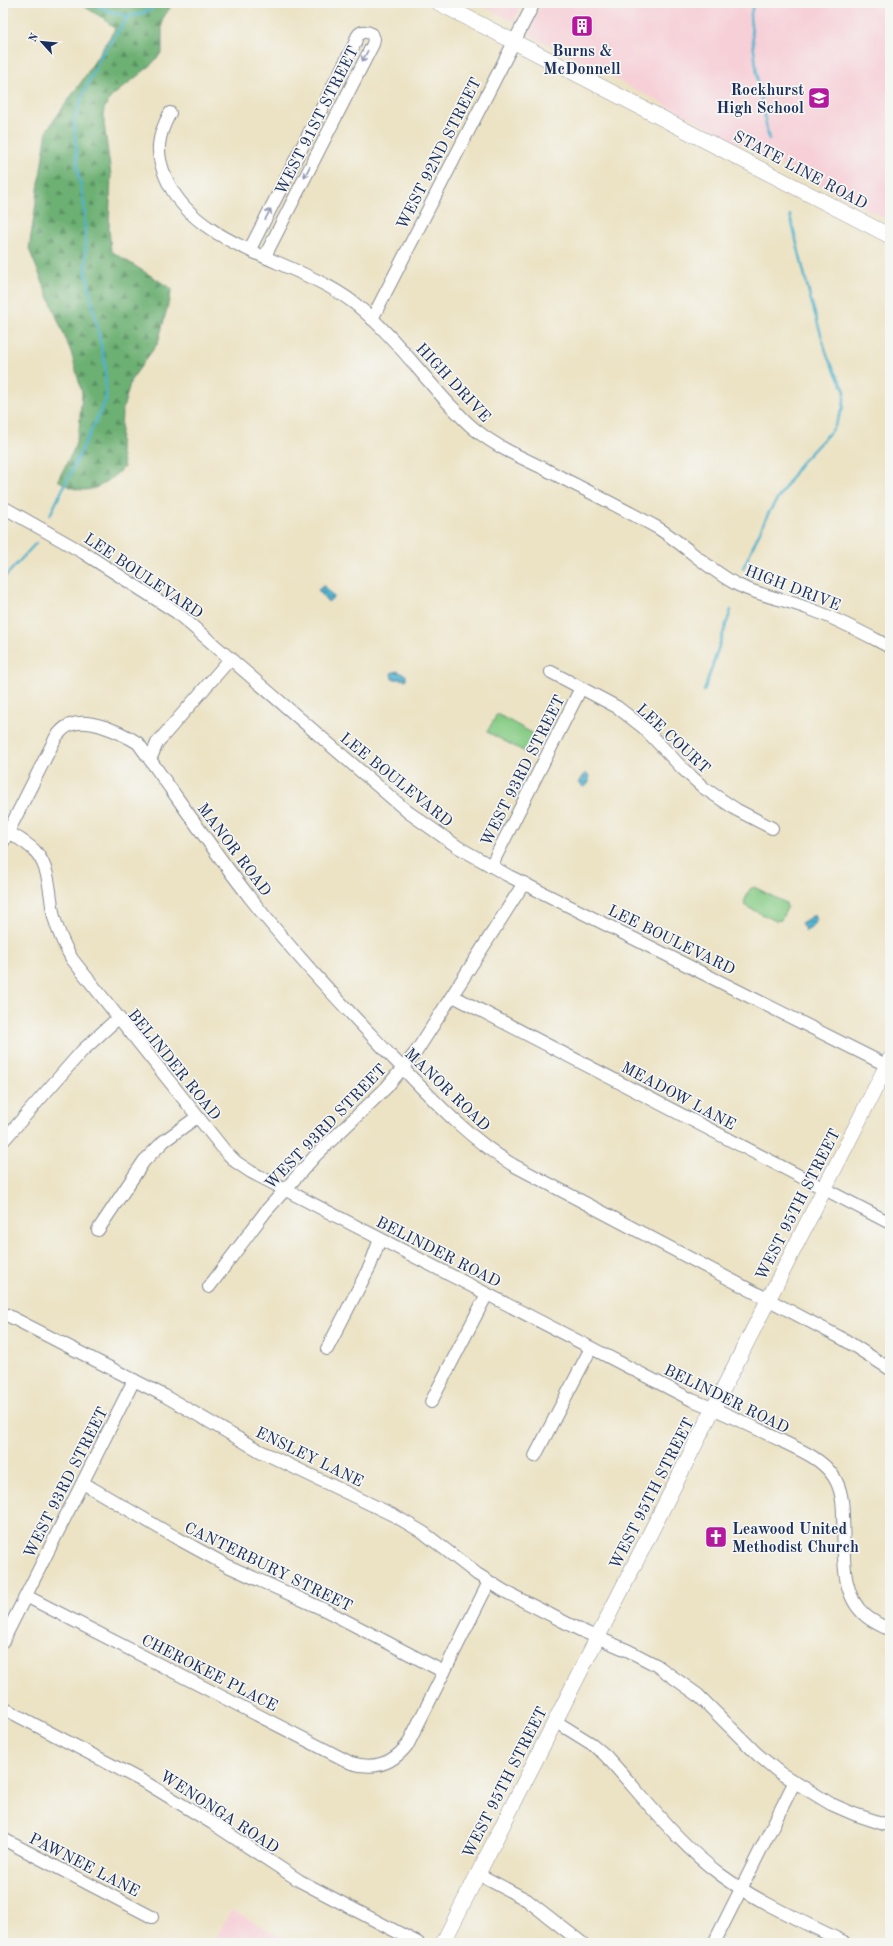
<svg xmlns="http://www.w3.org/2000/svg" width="893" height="1946" viewBox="0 0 893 1946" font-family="'Old Standard TT',serif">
<defs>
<pattern id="forest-firs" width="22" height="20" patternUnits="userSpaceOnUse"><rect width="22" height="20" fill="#6db073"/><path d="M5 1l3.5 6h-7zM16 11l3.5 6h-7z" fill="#599062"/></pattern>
<pattern id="water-rules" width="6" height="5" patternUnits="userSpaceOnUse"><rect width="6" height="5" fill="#4eb2cd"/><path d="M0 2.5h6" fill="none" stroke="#4091aa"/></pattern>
</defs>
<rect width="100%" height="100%" fill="#f6f6f2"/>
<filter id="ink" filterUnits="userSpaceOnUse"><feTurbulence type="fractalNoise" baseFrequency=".025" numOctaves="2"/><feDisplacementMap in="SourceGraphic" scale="8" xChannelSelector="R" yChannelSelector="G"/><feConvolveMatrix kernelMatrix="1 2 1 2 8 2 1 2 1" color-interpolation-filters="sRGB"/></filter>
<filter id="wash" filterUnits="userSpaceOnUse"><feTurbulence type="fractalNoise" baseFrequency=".012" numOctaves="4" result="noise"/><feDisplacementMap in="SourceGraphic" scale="16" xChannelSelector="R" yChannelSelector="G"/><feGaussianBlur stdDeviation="0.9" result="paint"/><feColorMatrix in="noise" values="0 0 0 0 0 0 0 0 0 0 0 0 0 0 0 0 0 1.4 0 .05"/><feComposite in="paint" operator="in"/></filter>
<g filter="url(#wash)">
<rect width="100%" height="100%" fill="#ece3c5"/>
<g fill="#f6cfd7">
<path d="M474 3H523L514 21Z"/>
<path d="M542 3H890V221L534 37 530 34 533 22Z"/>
<path d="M231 1910 292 1943H214Z"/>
</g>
<path fill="url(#forest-firs)" stroke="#447068" d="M78 3H173L162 20V52L150 66 111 97 104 109V123L111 175 109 227 111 251 172 289 158 343 131 380 122 412 120 449 124 467C103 487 85 500 58 480L74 449 79 429 82 393 71 352 29 249 47 130 82 81 115 29 103 18Z"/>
<g fill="#87cc86" stroke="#517e72">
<path d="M497 714 534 734 525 752 487 732Z"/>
<path d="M754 887 786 903 787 908 781 920 776 921 745 906 744 902 750 889Z"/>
</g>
<g fill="url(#water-rules)" stroke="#347096">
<path d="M324 585 334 597 328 602 318 590Z"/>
<path d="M397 671 406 675V680L392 679 391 673Z"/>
<path d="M585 773 589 776C590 781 589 786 583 787L579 783Z"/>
<path d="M814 915 817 921 806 932 801 923Z"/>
</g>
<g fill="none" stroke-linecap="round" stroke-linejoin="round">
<g stroke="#4eb2cd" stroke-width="2.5">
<path d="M93 3C99 8 123 17 130 16 139 15 153 10 158 3"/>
<path d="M754 3 750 17 758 82 769 140"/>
<path d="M50 515 106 400 105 365 86 272 84 203 78 173 74 122 82 96 102 54 128 17"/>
<path d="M743 568 769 512 801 463 834 428 843 408 845 391 828 358 810 297 790 215"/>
<path d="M3 579 36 543"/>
<path d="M704 691 731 610"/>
</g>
</g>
</g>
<g filter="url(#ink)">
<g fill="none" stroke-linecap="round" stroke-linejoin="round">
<g stroke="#848992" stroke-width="14">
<g id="minor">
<path d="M170 113C157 137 155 153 166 178 196 249 296 258 354 303 391 332 418 371 450 405 459 414 467 424 477 431 497 447 520 457 543 468 581 488 620 507 658 528 685 545 710 571 738 585 760 596 784 599 807 608 836 618 863 633 890 647"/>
<path d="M250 249 355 43C357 33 362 29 372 34L374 39 373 44 265 256"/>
<path d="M372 319 534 3"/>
<path d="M3 507 84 553 176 612 408 812 458 847 507 875 890 1067"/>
<path d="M551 672 617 707 644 728 683 769 704 788 737 810 772 828"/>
<path d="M150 760 157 743 231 658"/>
<path d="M3 829C14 836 27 842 36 852 51 870 49 895 54 917 58 932 64 945 72 959L225 1151 236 1162 251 1172 692 1400C722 1411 751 1426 780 1440 797 1449 819 1457 831 1473 841 1485 843 1500 843 1516 845 1548 838 1593 866 1616 873 1622 882 1626 890 1630"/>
<path d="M3 842 56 737C60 732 64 727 70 725 89 717 122 733 138 743 176 795 211 848 251 899 294 954 342 1004 390 1055 429 1095 465 1136 513 1165L845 1340 890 1369"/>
<path d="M491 866 581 688"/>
<path d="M453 996 890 1223"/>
<path d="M3 1141 82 1051 118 1018"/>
<path d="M98 1230 144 1161 164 1141 197 1117"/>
<path d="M209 1287 266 1211 316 1155 386 1088 416 1052 524 883"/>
<path d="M3 1313 165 1396 260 1451 395 1516 424 1533 477 1574 504 1591 580 1630 629 1651 656 1665 698 1695 757 1754 780 1773 831 1804 854 1814 890 1826"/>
<path d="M327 1349 370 1266 380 1239"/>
<path d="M431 1402 487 1294"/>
<path d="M535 1456 591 1348"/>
<path d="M83 1483 175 1537 230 1567 325 1610 444 1672"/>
<path d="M26 1596 351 1763C374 1770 393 1764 408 1744L489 1582"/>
<path d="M3 1641 134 1380"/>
<path d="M3 1708 148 1784 212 1823 300 1881 418 1943"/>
<path d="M555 1721 592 1744 605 1755C643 1796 676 1842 721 1875 759 1903 804 1922 846 1943"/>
<path d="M3 1839 152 1917"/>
<path d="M478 1874 527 1900 582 1943"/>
<path d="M714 1943 794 1783"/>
</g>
</g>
<g stroke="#848992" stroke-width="16">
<g id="major">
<path d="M439 3 890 236"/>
<path d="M443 1943 890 1059"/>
</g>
</g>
<use href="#minor" stroke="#fff" stroke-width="12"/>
<use href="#major" stroke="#fff" stroke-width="15"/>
</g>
<defs><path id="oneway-shaft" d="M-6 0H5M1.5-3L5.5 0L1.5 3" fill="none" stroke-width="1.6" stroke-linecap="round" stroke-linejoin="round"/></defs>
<g stroke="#8d97ae">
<use href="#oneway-shaft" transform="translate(365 56) rotate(117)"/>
<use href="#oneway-shaft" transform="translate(307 172) rotate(117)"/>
<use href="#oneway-shaft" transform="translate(268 214) rotate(-63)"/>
</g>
</g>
<defs>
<g id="building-square" transform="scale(1.15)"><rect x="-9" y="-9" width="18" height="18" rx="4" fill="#b5179e" stroke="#f6f6f2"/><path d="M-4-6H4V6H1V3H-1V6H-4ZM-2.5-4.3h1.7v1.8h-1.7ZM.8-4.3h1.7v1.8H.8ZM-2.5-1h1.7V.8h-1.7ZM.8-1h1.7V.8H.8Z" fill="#fff"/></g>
<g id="school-square" transform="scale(1.15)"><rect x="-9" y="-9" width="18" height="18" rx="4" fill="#b5179e" stroke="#f6f6f2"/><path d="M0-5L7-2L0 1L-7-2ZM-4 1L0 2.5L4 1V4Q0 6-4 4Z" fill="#fff"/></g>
<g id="church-square" transform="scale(1.15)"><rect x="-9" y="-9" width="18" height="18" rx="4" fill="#b5179e" stroke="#f6f6f2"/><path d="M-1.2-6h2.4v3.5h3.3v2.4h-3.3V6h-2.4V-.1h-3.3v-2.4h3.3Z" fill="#fff"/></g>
</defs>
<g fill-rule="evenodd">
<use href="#building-square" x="582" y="26"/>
<use href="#school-square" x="819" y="98"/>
<use href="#church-square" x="716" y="1537"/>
</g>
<g text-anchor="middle" stroke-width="3.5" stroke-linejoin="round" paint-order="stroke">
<g font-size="16" font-weight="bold" fill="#1b2f5e" stroke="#f6f6f2">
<text x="582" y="56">Burns &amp;<tspan x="582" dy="18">McDonnell</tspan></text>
<text x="804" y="95" text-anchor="end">Rockhurst<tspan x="804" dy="18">High School</tspan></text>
<text x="732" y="1534" text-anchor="start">Leawood United<tspan x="732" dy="18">Methodist Church</tspan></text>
</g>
<g font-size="16" fill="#1b2f5e" stroke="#f6f6f2">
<text transform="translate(316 120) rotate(-63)" y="6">WEST 91ST STREET</text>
<text transform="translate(438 153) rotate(-63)" y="6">WEST 92ND STREET</text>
<text transform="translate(801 169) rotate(28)" y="6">STATE LINE ROAD</text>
<text transform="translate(454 382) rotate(47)" y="6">HIGH DRIVE</text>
<text transform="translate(144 575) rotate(34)" y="6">LEE BOULEVARD</text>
<text transform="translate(793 587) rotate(21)" y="6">HIGH DRIVE</text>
<text transform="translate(674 738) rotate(43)" y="6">LEE COURT</text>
<text transform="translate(522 770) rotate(-63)" y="6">WEST 93RD STREET</text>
<text transform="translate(397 779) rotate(39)" y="6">LEE BOULEVARD</text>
<text transform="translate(235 849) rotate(53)" y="6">MANOR ROAD</text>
<text transform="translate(672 939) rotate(26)" y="6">LEE BOULEVARD</text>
<text transform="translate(175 1064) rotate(51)" y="6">BELINDER ROAD</text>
<text transform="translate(448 1089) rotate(44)" y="6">MANOR ROAD</text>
<text transform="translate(679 1095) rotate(28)" y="6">MEADOW LANE</text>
<text transform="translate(325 1126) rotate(-46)" y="6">WEST 93RD STREET</text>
<text transform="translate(797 1204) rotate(-63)" y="6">WEST 95TH STREET</text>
<text transform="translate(439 1251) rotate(27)" y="6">BELINDER ROAD</text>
<text transform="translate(727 1398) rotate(26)" y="6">BELINDER ROAD</text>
<text transform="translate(310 1456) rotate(26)" y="6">ENSLEY LANE</text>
<text transform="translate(65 1482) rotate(-63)" y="6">WEST 93RD STREET</text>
<text transform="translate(651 1493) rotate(-63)" y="6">WEST 95TH STREET</text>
<text transform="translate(269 1566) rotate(26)" y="6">CANTERBURY STREET</text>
<text transform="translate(210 1672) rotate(27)" y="6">CHEROKEE PLACE</text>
<text transform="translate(504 1782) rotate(-63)" y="6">WEST 95TH STREET</text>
<text transform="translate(220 1811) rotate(33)" y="6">WENONGA ROAD</text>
<text transform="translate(85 1864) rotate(27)" y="6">PAWNEE LANE</text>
</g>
</g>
<rect width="893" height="1946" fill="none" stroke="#f6f6f2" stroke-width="16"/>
<g transform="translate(42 42) rotate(297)" stroke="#f6f6f2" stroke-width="3" paint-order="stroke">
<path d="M0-3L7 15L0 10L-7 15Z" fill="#1b2f5e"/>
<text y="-6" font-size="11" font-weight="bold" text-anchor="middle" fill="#1b2f5e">N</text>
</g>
</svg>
